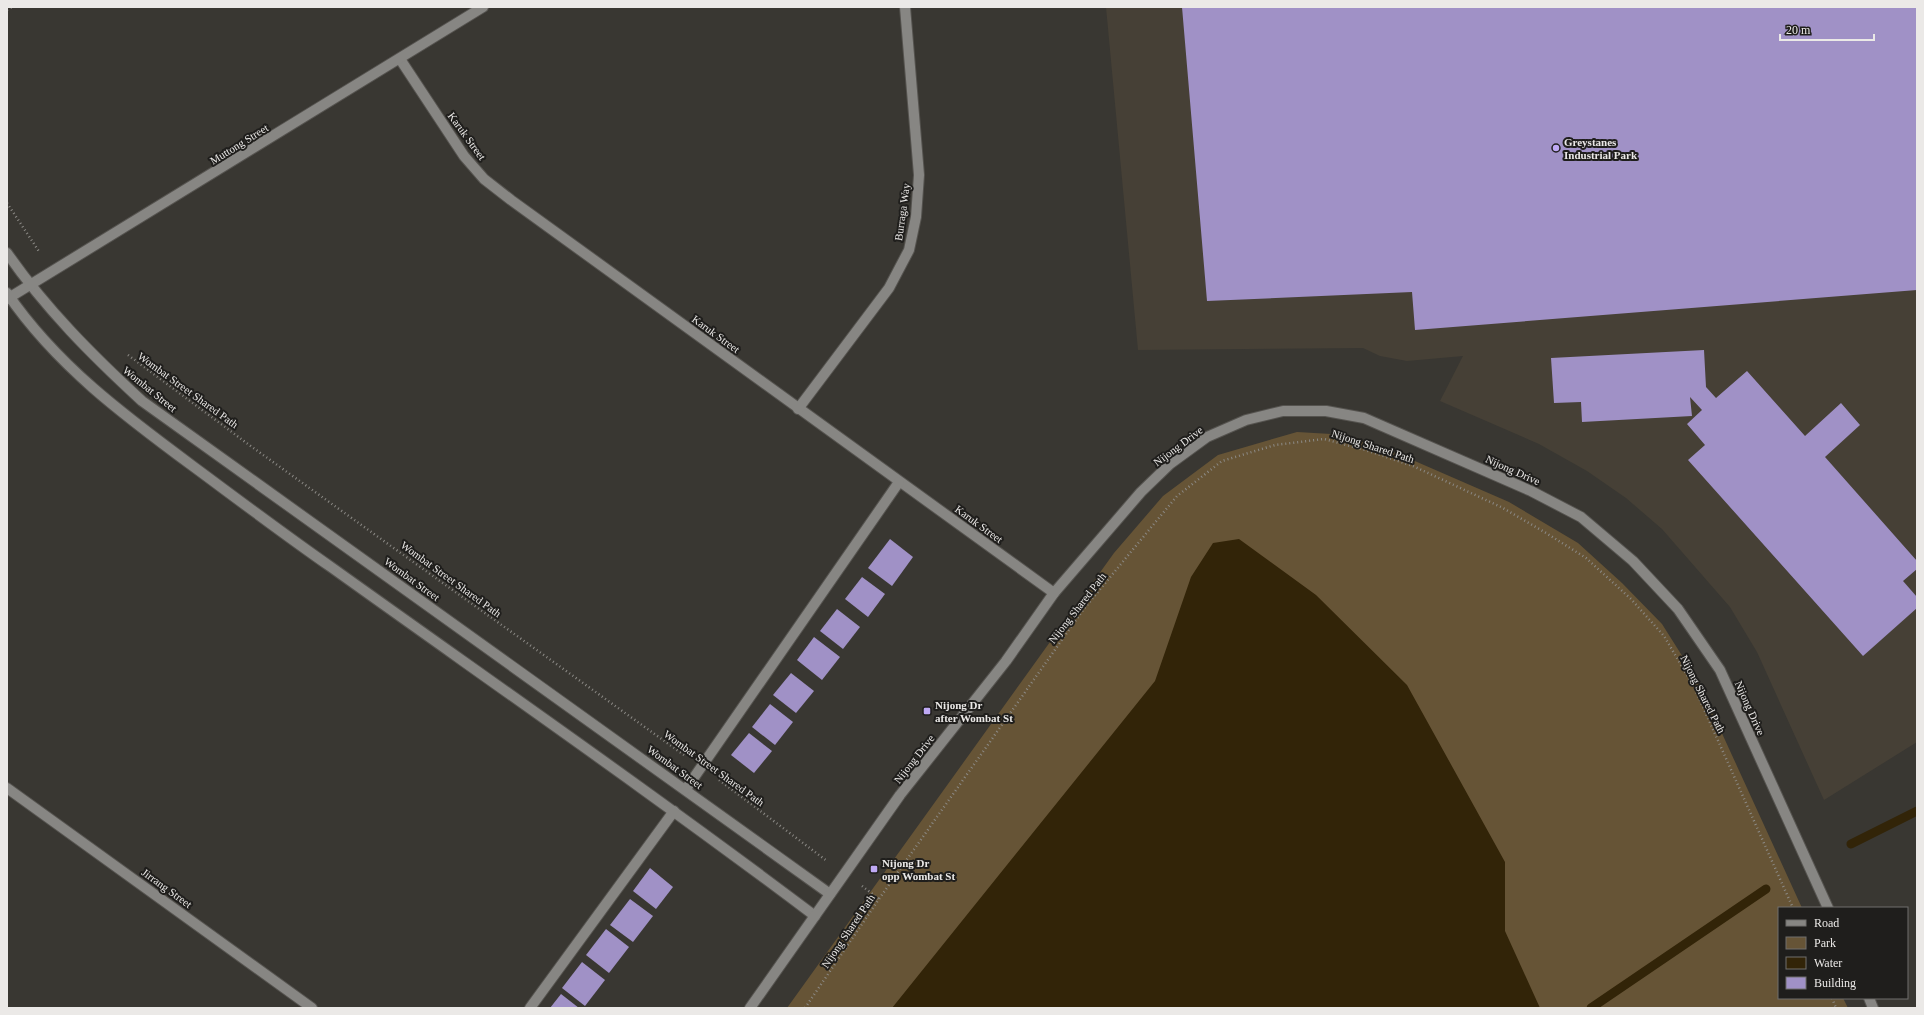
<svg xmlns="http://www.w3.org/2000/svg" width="1924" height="1015" viewBox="0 0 1924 1015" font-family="'Times New Roman',serif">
<rect width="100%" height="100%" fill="#393732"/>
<path fill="#464036" d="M1106 7H1917V742L1824 800 1757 652 1730 607 1662 529 1626 498 1587 471 1539 444 1440 401 1463 356 1407 361 1380 356 1363 348 1138 350Z"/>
<path fill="#665436" d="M1297 432 1348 435 1401 455 1509 502 1578 543 1622 583 1662 624 1698 681 1802 908H1779V998H1843L1848 1008H787L1114 553 1163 496 1218 455Z"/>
<path fill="#322408" d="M1239 539 1316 595 1407 685 1505 862V931L1540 1008H892L1155 681 1191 577 1213 543Z"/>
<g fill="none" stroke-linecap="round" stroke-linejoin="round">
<g stroke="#322408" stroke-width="9">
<path d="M1851 844 1917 811"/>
<path d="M1591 1008 1766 889"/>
</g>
</g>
<g fill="#a091c6">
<path d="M1182 7H1917V290L1415 330 1412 292 1207 301Z"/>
<path d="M1704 350 1706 387 1716 398 1747 371 1805 436 1841 403 1860 425 1825 457 1917 561V569L1903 581 1917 597V608L1863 656 1688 460 1705 445 1687 424 1702 410 1690 397 1692 416 1582 422 1581 402 1554 403 1551 358Z"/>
<path d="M890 539 913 557 892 586 868 568Z"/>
<path d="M862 577 885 594 868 617 845 599Z"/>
<path d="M837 609 860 627 843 649 820 631Z"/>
<path d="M814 637 840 657 822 680 797 660Z"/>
<path d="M791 673 814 691 796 713 773 695Z"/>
<path d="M770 704 793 722 775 745 752 727Z"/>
<path d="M749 733 772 751 754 773 731 755Z"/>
<path d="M650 868 673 887 656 909 633 891Z"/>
<path d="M630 899 653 916 633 942 610 925Z"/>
<path d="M606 929 629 947 609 973 586 955Z"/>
<path d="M582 962 605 980 585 1006 562 988Z"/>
<path d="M561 994 579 1008H550Z"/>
</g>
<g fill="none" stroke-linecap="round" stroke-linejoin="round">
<g stroke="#55534f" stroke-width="12">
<g id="minor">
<path d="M400 59 464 156 484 179 511 200 1054 593"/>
<path d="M7 253C46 309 92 355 142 401L830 894"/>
<path d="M7 293C56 365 125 416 194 467 240 501 285 535 331 567 493 683 656 796 815 916"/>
<path d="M7 299 483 7"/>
<path d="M798 409 889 288 909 250 916 217 919 175 905 7"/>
<path d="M7 788 312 1008"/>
<path d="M686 789 899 482"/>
<path d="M1869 998 1873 1008"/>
<path d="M530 1008 674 811"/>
<path d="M750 1008 900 795 1006 661 1054 593 1141 492 1170 464 1207 437 1246 420 1283 411H1326L1364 418 1531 491 1581 517 1633 561 1678 609 1720 670 1828 908"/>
</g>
</g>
<g stroke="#8c8a86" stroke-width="2.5" stroke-dasharray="1 3" stroke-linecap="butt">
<path d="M7 10 12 7"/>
<path d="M7 203 40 253"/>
<path d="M128 355 252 447 684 755"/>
<path d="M719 780 827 861"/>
<path d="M862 886 879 899"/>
<path d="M1832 998 1836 1008"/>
<path d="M805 1008 879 899 1083 610 1177 496 1222 461 1275 445 1324 439 1365 450 1413 466 1501 507 1546 533 1586 558 1631 599 1664 636 1694 687 1793 908"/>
</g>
<use href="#minor" stroke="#878683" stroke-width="10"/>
</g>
<g fill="#bfa9f4" stroke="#1f1e1c" stroke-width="1.5">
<circle cx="1556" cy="148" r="4"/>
<rect x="923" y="707" width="8" height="8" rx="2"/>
<rect x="870" y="865" width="8" height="8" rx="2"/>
</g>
<g text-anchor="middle" stroke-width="4" stroke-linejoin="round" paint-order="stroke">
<g font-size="11" fill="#ebe9e7" stroke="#1f1e1c">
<text transform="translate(467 136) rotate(54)" y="4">Karuk Street</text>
<text transform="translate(239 144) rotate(-32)" y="4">Muttong Street</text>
<text transform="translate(902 212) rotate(-82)" y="4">Burraga Way</text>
<text transform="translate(716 334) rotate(36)" y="4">Karuk Street</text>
<text transform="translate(150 389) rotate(39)" y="4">Wombat Street</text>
<text transform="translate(188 390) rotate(36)" y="4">Wombat Street Shared Path</text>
<text transform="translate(1178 446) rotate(-37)" y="4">Nijong Drive</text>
<text transform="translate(1373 446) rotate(18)" y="4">Nijong Shared Path</text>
<text transform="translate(1513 470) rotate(24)" y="4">Nijong Drive</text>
<text transform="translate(979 524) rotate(36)" y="4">Karuk Street</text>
<text transform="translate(412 579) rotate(36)" y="4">Wombat Street</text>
<text transform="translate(451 579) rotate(36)" y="4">Wombat Street Shared Path</text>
<text transform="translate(1077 608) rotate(-52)" y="4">Nijong Shared Path</text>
<text transform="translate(1703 694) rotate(63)" y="4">Nijong Shared Path</text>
<text transform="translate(1750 708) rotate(66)" y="4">Nijong Drive</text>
<text transform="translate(914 759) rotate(-52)" y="4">Nijong Drive</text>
<text transform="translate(675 767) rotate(36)" y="4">Wombat Street</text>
<text transform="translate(714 768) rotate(36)" y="4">Wombat Street Shared Path</text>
<text transform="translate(167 888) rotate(36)" y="4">Jirrang Street</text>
<text transform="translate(848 931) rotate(-56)" y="4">Nijong Shared Path</text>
</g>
<g font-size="11" font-weight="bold" fill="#ebe9e7" stroke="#1f1e1c" text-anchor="start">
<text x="1564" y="146">Greystanes<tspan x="1564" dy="13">Industrial Park</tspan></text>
<text x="935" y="709">Nijong Dr<tspan x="935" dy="13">after Wombat St</tspan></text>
<text x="882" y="867">Nijong Dr<tspan x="882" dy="13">opp Wombat St</tspan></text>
</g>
</g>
<rect width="1924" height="1015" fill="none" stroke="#ebe9e7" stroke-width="16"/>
<rect x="1778" y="907" width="130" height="92" fill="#1f1e1c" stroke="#716f6d"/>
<rect x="1786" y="920" width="20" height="6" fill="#878683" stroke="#716f6d"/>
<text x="1814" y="927" font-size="12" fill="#ebe9e7">Road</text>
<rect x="1786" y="937" width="20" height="12" fill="#665436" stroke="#716f6d"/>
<text x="1814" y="947" font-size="12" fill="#ebe9e7">Park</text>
<rect x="1786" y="957" width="20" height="12" fill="#322408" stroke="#716f6d"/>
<text x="1814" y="967" font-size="12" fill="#ebe9e7">Water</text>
<rect x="1786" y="977" width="20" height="12" fill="#a091c6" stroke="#716f6d"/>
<text x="1814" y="987" font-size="12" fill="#ebe9e7">Building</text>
<path d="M1780 34v6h94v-6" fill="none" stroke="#ebe9e7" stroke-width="2"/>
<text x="1786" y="34" font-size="12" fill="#ebe9e7" stroke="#1f1e1c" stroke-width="3" paint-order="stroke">20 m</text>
</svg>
